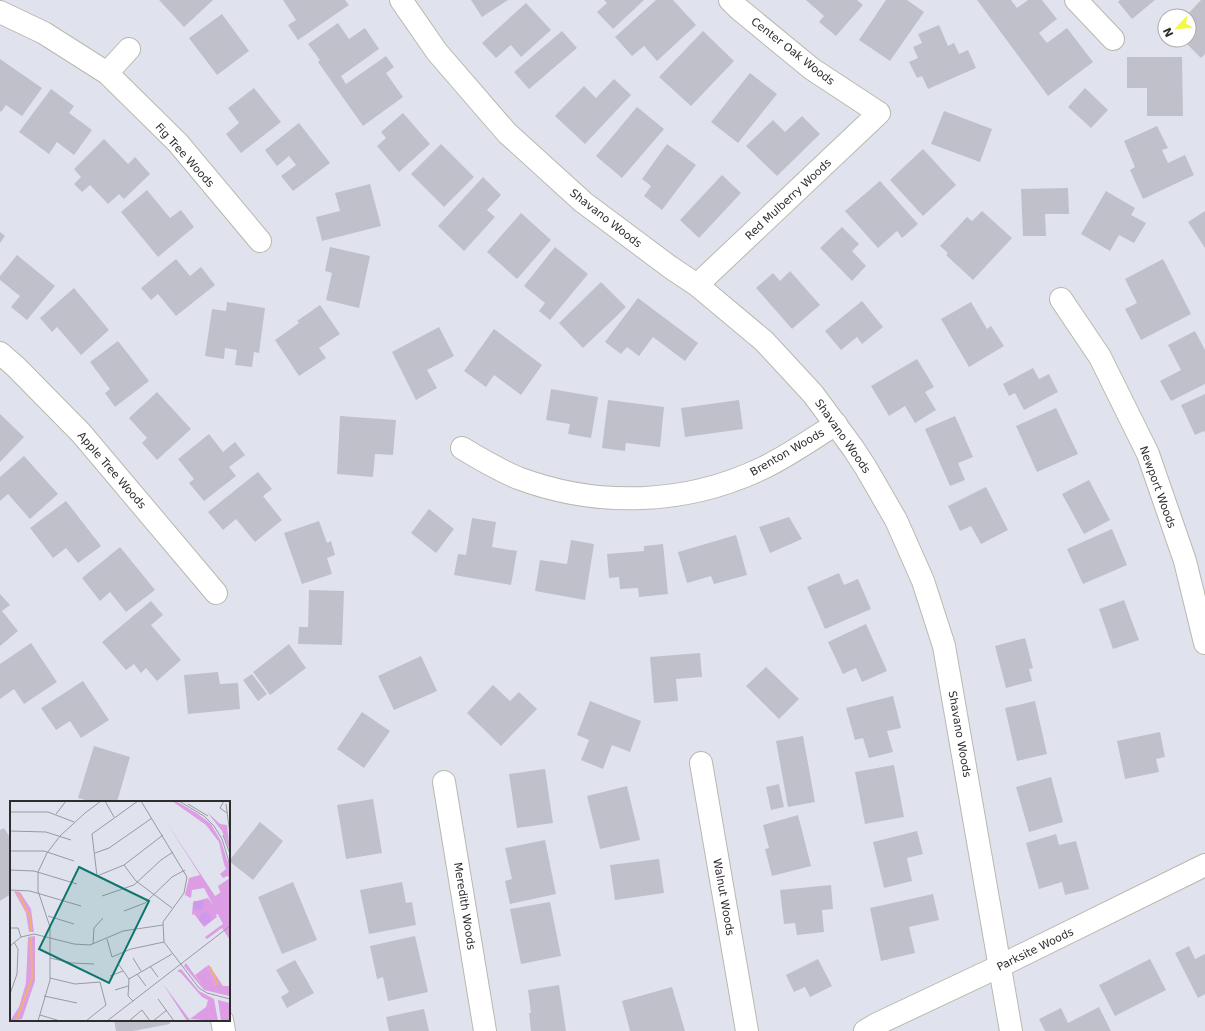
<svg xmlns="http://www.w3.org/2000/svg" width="1205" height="1031" viewBox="0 0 1205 1031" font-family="'DejaVu Sans',sans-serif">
<rect width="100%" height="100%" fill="#e0e3ee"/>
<g fill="#bfc0ca">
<path d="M159 0H213L184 27Z"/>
<path d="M283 0H345L349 5 298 40 288 25 296 20Z"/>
<path d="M471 0H508L482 17Z"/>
<path d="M604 0H644L613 29 597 12 607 3Z"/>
<path d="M656 0H673L696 25 657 61 644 46 632 56 615 37Z"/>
<path d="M806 0H857L863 5 836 36 819 22 824 16Z"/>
<path d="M886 0H907L924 12 890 61 859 40Z"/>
<path d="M977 0H1011L1017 8 1028 0H1042L1057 19 1039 33 1047 43 1067 28 1093 62 1048 96Z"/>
<path d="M1120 0H1155L1132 19 1118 2Z"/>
<path d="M1201 0H1205V54L1201 58 1183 40H1189V16H1186Z"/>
<path d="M526 3 551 30 521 57 511 45 496 58 482 43Z"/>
<path d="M222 14 249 51 217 75 189 38Z"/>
<path d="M338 23 349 39 365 28 379 49 341 76 346 84 386 56 394 67 386 73 403 97 363 126 318 62 320 60 308 44Z"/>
<path d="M939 25 948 46 954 43 959 54 968 50 976 68 928 89 922 76 917 78 909 62 918 58 913 47 922 43 918 34Z"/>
<path d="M562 31 577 48 529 89 514 72Z"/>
<path d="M703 31 734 61 691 106 659 77Z"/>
<path d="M1127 57H1182L1183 116H1147V88H1127Z"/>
<path d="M0 59 42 88 22 116 6 105 1 112 0 111Z"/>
<path d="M750 73 777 94 738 143 711 122Z"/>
<path d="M614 79 631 95 585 144 555 116 584 86 596 98Z"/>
<path d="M254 88 281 122 241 153 226 134 239 123 228 108Z"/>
<path d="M1085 88 1108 110 1091 128 1068 107Z"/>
<path d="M51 89 74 106 69 113 92 130 74 155 57 142 49 154 19 132Z"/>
<path d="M637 107 664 129 622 178 596 156Z"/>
<path d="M944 111 992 129 980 162 931 144Z"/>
<path d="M403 113 430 144 399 172 377 146 386 138 381 132Z"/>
<path d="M802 116 820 134 777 176 746 146 773 120 785 132Z"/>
<path d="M299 123 330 163 293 191 281 176 296 165 289 156 277 166 265 150Z"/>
<path d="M1157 126 1168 148 1162 150 1168 163 1185 155 1194 175 1143 199 1130 170 1135 167 1124 141Z"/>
<path d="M104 139 128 164 135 157 150 174 124 199 119 194 108 204 90 185 82 192 74 184 81 177 74 169Z"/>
<path d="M441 144 474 177 444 207 411 174Z"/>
<path d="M667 144 696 165 662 210 644 196 651 186 642 179Z"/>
<path d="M923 149 956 185 923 216 890 180Z"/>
<path d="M722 175 741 193 699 238 680 220Z"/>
<path d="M483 177 501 195 487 210 495 217 464 251 438 226Z"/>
<path d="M880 181 918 224 902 238 897 231 878 248 845 211Z"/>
<path d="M370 184 381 226 322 241 316 217 340 211 335 193Z"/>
<path d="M1068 188 1069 214H1045L1046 236H1023L1021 189Z"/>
<path d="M147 190 170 218 181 210 194 227 158 257 121 212Z"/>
<path d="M1106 191 1135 208 1131 215 1146 223 1134 243 1119 235 1110 251 1081 234Z"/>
<path d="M982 211 1012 238 973 280 946 255 948 253 940 246 967 217 972 221Z"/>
<path d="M1205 211V248L1188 222Z"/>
<path d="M521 213 551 240 517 279 487 252Z"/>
<path d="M842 227 859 244 852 251 866 266 852 281 820 248Z"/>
<path d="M0 232 5 236 0 243Z"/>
<path d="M330 247 370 256 359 308 326 300 332 273 325 271Z"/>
<path d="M555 247 588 274 550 320 539 311 545 303 524 286Z"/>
<path d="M17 255 55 286 27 320 11 307 20 296 0 280V276Z"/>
<path d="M176 259 190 276 201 267 215 285 176 316 158 294 151 300 141 288Z"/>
<path d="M1163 259 1191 314 1141 340 1125 309 1137 303 1125 279Z"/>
<path d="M790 271 820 305 792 329 756 288 773 273 780 281Z"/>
<path d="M601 282 626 307 583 348 559 323Z"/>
<path d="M74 288 109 330 81 355 57 327 52 332 40 318Z"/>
<path d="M638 298 698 343 685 361 653 337 639 356 627 347 621 354 605 342Z"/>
<path d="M862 301 883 327 862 344 857 337 841 350 825 331Z"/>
<path d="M227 302 265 308 259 353 254 352 252 367 235 365 237 350 225 348 224 359 205 356 212 309 226 311Z"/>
<path d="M971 302 987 329 991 326 1004 346 969 367 941 319Z"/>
<path d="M320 305 340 334 319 348 326 358 299 376 275 340 299 323 297 321Z"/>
<path d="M439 327 454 356 427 370 437 388 416 400 392 352Z"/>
<path d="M494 329 542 365 521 395 494 375 486 387 464 371Z"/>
<path d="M1195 331 1205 350V384L1171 401 1160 381 1181 370 1168 345Z"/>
<path d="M118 341 149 381 115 407 105 393 110 389 90 362Z"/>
<path d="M917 359 934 387 925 392 936 410 915 423 905 406 889 416 871 386Z"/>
<path d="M1033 368 1039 379 1049 374 1058 392 1024 410 1015 393 1009 396 1003 384Z"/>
<path d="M551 389 598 397 591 438 568 434 570 424 546 420Z"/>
<path d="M157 392 191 429 157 460 142 443 147 438 129 418Z"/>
<path d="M1205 394V433L1204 431 1195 435 1181 405Z"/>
<path d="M608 400 664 407 660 447 626 443 625 451 602 448Z"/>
<path d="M739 400 743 429 685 437 681 408Z"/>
<path d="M1056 408 1078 454 1037 472 1016 426Z"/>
<path d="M0 414 24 437 0 462Z"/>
<path d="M340 416 396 420 393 455 375 454 373 477 337 474Z"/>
<path d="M955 416 973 457 958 463 965 480 950 486 925 429Z"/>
<path d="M209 434 223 452 235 442 245 455 229 467 236 476 204 501 189 483 194 479 178 459Z"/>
<path d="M24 456 58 494 30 519 8 494 0 501V477Z"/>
<path d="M258 472 272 489 263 496 282 520 255 542 236 519 223 530 208 512Z"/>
<path d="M1089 480 1110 520 1084 534 1062 494Z"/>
<path d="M986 487 1008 530 981 544 971 526 960 531 948 506Z"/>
<path d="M66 501 101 546 78 563 66 548 53 558 30 528Z"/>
<path d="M429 509 454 529 436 553 411 533Z"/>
<path d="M789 517 802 539 770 553 759 527Z"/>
<path d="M472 518 496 522 492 547 517 551 511 585 454 575 458 554 466 555Z"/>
<path d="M319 521 327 543 331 541 335 555 327 558 332 574 302 584 284 533Z"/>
<path d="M1112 529 1127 565 1083 584 1067 549Z"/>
<path d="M736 535 747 575 714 584 711 576 687 583 678 552Z"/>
<path d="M571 540 594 544 585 600 535 591 540 560 567 564Z"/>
<path d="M663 544 668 594 639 597 638 588 620 589 619 577 609 578 607 554 644 551V546Z"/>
<path d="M120 547 155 590 126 612 110 592 100 601 82 578Z"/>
<path d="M839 573 844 585 858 579 871 609 825 629 807 587Z"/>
<path d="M309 590 344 591 342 645 298 644 299 627H308Z"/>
<path d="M0 594 10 605 2 611 18 631 0 646Z"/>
<path d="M1124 600 1139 640 1113 649 1099 609Z"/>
<path d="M151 601 163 615 151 625 181 660 157 681 146 668 141 673 134 664 126 670 102 642Z"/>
<path d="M866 624 887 671 862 682 856 668 843 674 828 642Z"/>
<path d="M1025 638 1033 668 1029 669 1032 681 1006 688 995 646Z"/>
<path d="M31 643 57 682 24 704 14 689 0 699V664Z"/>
<path d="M289 644 306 668 270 695 253 672Z"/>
<path d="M700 653 702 677 676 679 678 701 654 703 650 657Z"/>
<path d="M421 656 437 691 394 710 378 676Z"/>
<path d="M766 667 799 699 779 719 746 686Z"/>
<path d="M218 672 220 684 238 683 240 709 188 714 184 675Z"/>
<path d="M252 674 267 694 258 701 243 680Z"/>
<path d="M83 681 109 720 81 738 70 721 56 730 41 708Z"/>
<path d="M493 685 510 701 519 692 537 709 501 746 467 713Z"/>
<path d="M893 696 901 728 887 731 893 752 869 758 863 738 855 740 846 708Z"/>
<path d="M590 701 641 721 630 752 612 745 603 769 581 760 589 740 577 735Z"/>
<path d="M1035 701 1047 754 1017 761 1005 708Z"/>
<path d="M362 712 390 731 364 768 337 749Z"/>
<path d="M1160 732 1165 757 1156 759 1159 772 1125 779 1117 741Z"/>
<path d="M803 736 815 802 788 807 776 741Z"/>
<path d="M94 746 130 757 117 802H92L78 798Z"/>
<path d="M894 765 904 817 865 824 855 772Z"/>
<path d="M545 769 553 823 517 828 509 774Z"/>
<path d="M1051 777 1063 822 1029 832 1016 787Z"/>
<path d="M779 784 784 807 771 810 766 787Z"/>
<path d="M627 786 640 840 600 849 587 796Z"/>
<path d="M373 799 382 853 346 859 337 805Z"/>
<path d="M798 815 811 866 772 876 765 849 769 848 763 825Z"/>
<path d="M260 822 283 841 253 880 229 861Z"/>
<path d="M4 828 11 839V894L0 901V830Z"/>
<path d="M917 831 923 854 907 858 912 881 884 888 873 842Z"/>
<path d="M1056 834 1059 845 1076 841 1089 889 1065 895 1062 882 1039 889 1026 843Z"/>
<path d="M545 840 556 894 510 904 505 881 512 879 505 848Z"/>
<path d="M659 859 664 893 615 900 610 865Z"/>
<path d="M293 882 317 940 282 954 258 897Z"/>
<path d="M402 882 406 903 412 902 416 925 369 934 360 890Z"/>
<path d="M831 885 833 909 822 910 824 932 797 935 795 923 784 924 780 890Z"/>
<path d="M933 894 939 920 909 927 915 953 881 961 870 908Z"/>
<path d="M550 902 561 956 521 964 510 909Z"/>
<path d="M415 936 428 992 388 1001 383 977 377 979 370 946Z"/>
<path d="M1189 946 1195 959 1205 954V994L1198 998 1175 953Z"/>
<path d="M818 959 832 986 810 997 805 987 794 992 786 975Z"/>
<path d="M1150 959 1166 990 1115 1016 1099 985Z"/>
<path d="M295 960 314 993 287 1008 281 997 289 992 276 970Z"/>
<path d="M559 985 566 1031H531L529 1013H531L528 990Z"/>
<path d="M672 987 685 1031H630L622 1001Z"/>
<path d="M1099 1007 1111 1031H1045L1039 1019 1061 1008 1068 1023Z"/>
<path d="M424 1009 429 1031H389L386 1017Z"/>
<path d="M114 1020H170V1024L133 1031H116Z"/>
</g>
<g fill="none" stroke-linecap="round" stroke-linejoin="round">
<g stroke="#b8b9ad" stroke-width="24">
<g id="minor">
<path d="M401 0 437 52 507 133 583 202 670 267 697 285 764 341 813 394 853 448 866 468 896 520 923 581 944 646 1011 1031"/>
<path d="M1076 0 1113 39"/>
<path d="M0 12 44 33 107 73 178 143 260 241"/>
<path d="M107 73 129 49"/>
<path d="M697 285 879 113 812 69 739 9 730 0"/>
<path d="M1061 299 1100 357 1148 454 1185 561 1205 643"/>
<path d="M0 353 16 367 81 433 216 593"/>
<path d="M462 448C480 459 499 470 518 478 598 508 686 505 763 468 788 456 812 439 836 424"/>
<path d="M701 763 747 1031"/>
<path d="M444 782 485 1031"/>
<path d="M222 1020 224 1031"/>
<path d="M865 1031 877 1024 1000 966 1205 865"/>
</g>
</g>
<use href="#minor" stroke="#fff" stroke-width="22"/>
</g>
<g text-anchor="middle" stroke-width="4" stroke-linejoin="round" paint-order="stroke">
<g font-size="11" fill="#2d2d2d" stroke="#fff">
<text transform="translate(793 51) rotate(38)" y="4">Center Oak Woods</text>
<text transform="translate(185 155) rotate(48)" y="4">Fig Tree Woods</text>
<text transform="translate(788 199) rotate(-43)" y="4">Red Mulberry Woods</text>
<text transform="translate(606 218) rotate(38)" y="4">Shavano Woods</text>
<text transform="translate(843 436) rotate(55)" y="4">Shavano Woods</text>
<text transform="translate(787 452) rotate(-30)" y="4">Brenton Woods</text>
<text transform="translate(112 470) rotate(49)" y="4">Apple Tree Woods</text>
<text transform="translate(1158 487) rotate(70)" y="4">Newport Woods</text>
<text transform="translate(960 734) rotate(80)" y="4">Shavano Woods</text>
<text transform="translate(724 897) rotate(80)" y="4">Walnut Woods</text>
<text transform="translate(465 906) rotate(81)" y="4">Meredith Woods</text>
<text transform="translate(1035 949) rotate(-26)" y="4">Parksite Woods</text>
</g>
</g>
<g transform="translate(10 801)">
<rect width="220" height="220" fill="#e0e3ee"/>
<path d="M162 0H166L188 13 201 23 211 40 218 62 214 63 209 41 196 24ZM220 77V85L211 93 208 85ZM176 162 193 186 206 185 197 165 199 164 213 185H219V195L194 189 174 165ZM171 168 189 190 204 198 208 220 180 218 196 206 198 199 192 196 171 172 167 170Z" fill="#dc9de4"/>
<path d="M197 11 210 23 217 24 220 50 212 30ZM155 19 205 95 220 85V139L212 127 197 138 195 136 213 123 194 87 182 89 181 97 175 94 179 77 190 74ZM220 58V77L217 75 213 77 210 73 216 68 214 63ZM4 90 10 91 21 108 24 131H19L16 112ZM25 135V180L12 218 0 220 9 206 16 182 18 136ZM197 165 206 185 204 189 193 186 185 174ZM153 183 180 219 185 220H177ZM208 199 220 202V220H211Z" fill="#dc9de4"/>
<path d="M198 97 209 112 206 114 207 116 194 126 184 113 182 114 183 101Z" fill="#dc9de4"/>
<path d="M184 100H194L193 108 183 109ZM189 117a6 6 0 1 1 12 0a6 6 0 1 1-12 0Z" fill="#cf99eb"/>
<path fill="none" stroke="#efb174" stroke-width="2" d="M8 92 20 116 21 131M200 166 208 184M6 220 22 177 21 136"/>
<path fill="none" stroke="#989aa1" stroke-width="1" d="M95 0 104 16M128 0 82 33 87 75 114 64 153 34M131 0 177 76 174 92 153 121 154 141 189 187 197 192 220 198M169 0 194 15 204 25 212 38 220 64M214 0 210 7 217 12M178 3 198 15M216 3 220 33M0 11H38L64 21M46 13 56 0M0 30 36 31 61 39M213 34 220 53M0 50H34L64 60M85 52 99 47 142 17M114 64 126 80 162 107M0 69 24 70 67 83M0 89 20 90 71 105M92 95 124 84 151 59 163 51M114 110 135 102 162 76 175 69M38 115 64 123M0 127H8L11 136M97 138 102 156 121 148 154 141M83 143 84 127 93 117M0 145 11 136 24 133 64 143 80 144 113 130 153 124M40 157 62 162 84 163M123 157 131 170M109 164 119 178M140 165 148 176M127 173 136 185M100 175 113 170M40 177 65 183 90 181 96 204 76 220M105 189 118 185M0 193 7 173 8 148 4 141M34 195 67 202M148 198 164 220M123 200 118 195 119 178 162 153M30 214 50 220M28 220 40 179V126L28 90V71L37 52 50 35 75 12 91 0M97 220 220 125M119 220 132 209 140 220M143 220 157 209"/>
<path fill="#0f766e" fill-opacity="0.15" stroke="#0f766e" stroke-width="2" d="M69 66 139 100 99 182 29 148Z"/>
<rect width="220" height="220" fill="none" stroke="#2d2d2d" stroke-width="2"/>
</g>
<g transform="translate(1177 28) rotate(244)"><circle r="19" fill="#ffffff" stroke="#ababab"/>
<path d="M0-3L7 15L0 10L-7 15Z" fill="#f1f941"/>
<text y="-6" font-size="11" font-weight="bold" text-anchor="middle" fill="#2d2d2d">N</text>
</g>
</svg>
